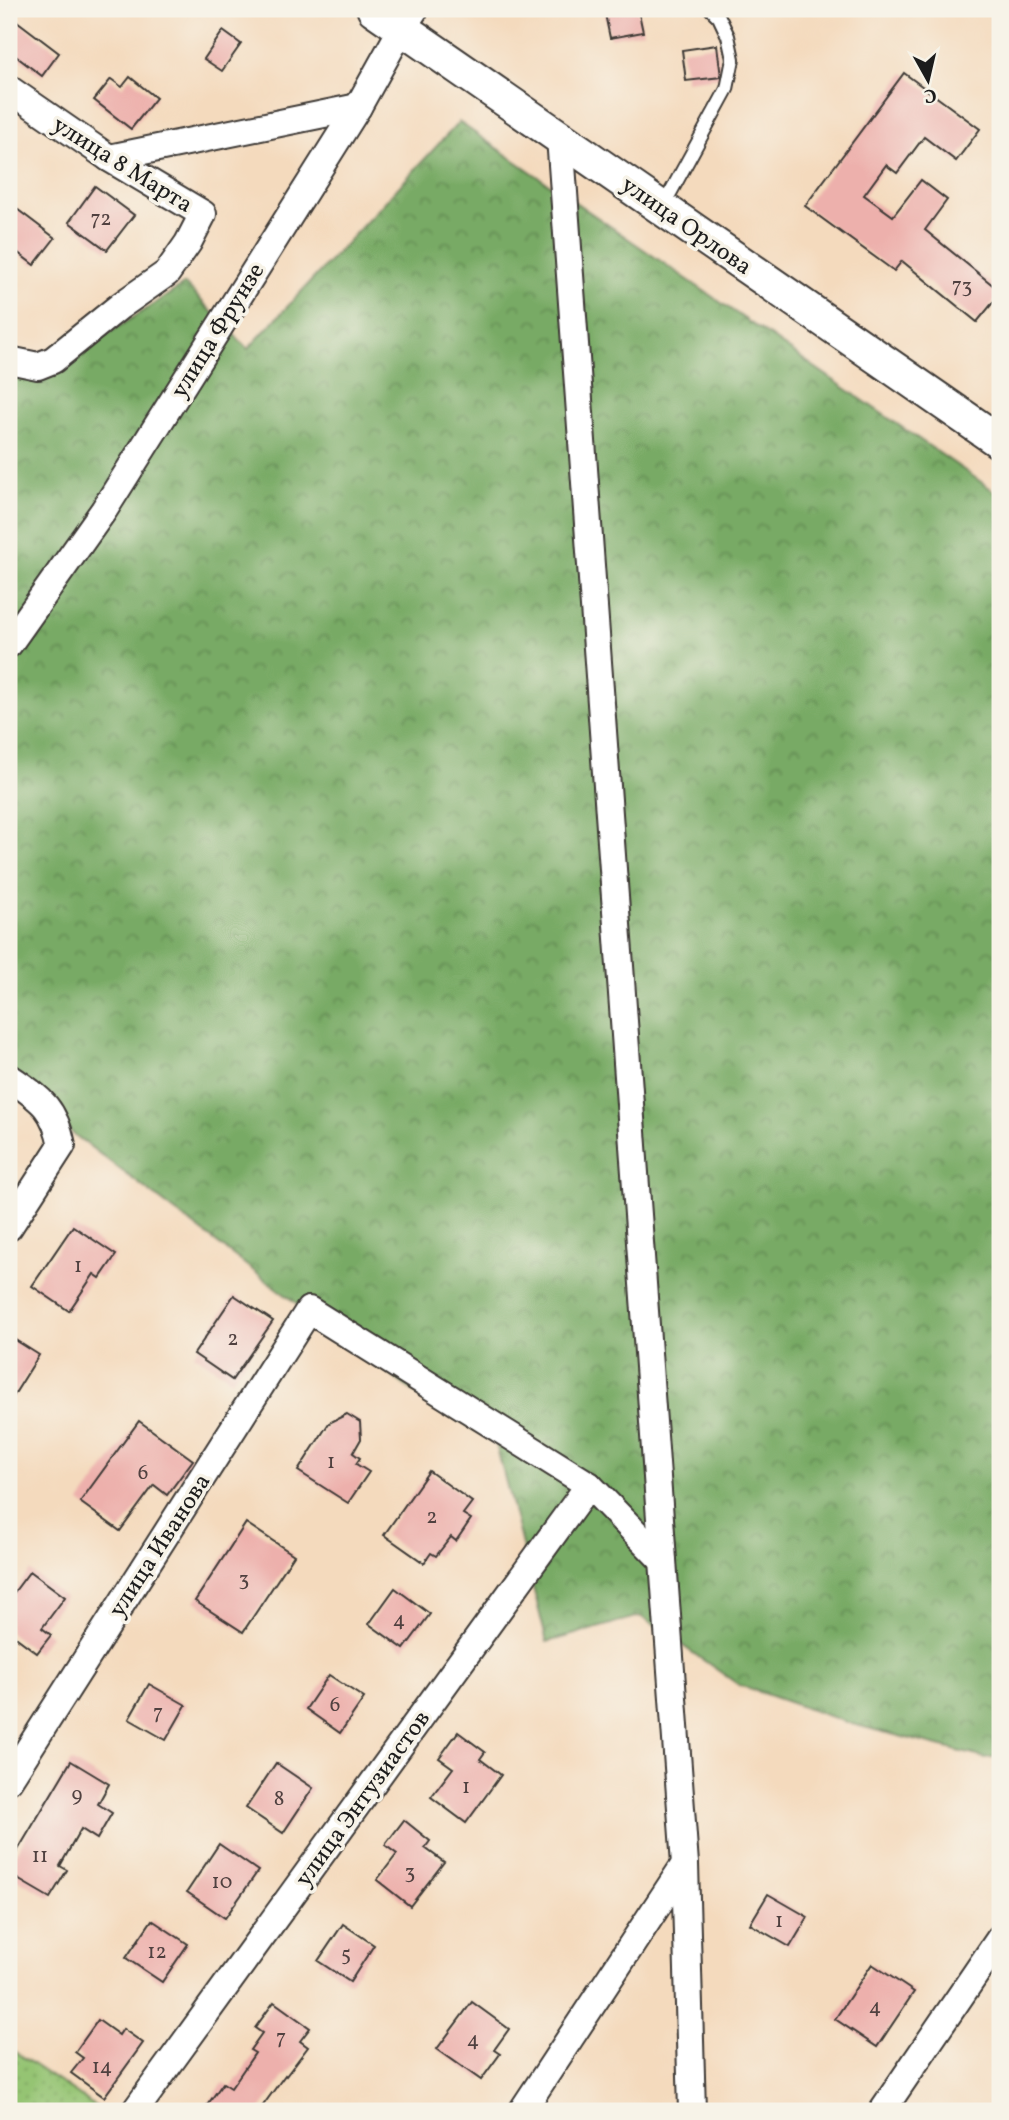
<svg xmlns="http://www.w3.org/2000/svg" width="1009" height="2120" viewBox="0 0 1009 2120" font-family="Vollkorn,serif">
<defs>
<pattern id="grass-dots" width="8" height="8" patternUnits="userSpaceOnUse" patternTransform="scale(1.75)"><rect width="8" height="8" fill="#95c473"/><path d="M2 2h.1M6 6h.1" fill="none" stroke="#80a863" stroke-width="1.8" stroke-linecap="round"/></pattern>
<pattern id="forest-crowns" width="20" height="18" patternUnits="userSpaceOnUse" patternTransform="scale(1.75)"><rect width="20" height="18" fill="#78aa65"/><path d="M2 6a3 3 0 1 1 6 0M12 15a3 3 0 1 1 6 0" fill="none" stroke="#628a52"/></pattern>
</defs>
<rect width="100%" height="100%" fill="#f7f3e8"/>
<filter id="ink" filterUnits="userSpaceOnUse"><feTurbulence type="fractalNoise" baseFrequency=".0143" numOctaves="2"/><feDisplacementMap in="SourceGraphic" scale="14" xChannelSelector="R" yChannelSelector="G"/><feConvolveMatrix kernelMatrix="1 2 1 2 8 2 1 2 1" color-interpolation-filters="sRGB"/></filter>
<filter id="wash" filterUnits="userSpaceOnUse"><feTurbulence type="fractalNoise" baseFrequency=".00686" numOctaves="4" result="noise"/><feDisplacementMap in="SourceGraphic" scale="28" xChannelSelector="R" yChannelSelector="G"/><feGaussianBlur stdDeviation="1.57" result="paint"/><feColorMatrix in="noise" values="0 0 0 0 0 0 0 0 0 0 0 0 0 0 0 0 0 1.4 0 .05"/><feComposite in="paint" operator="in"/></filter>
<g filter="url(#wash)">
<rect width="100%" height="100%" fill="#f4dabd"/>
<path fill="url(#grass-dots)" stroke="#587048" stroke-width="2" d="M9 2048 102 2111H9Z"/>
<path fill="url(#forest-crowns)" stroke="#4a6340" stroke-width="2" d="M459 122 1000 495V1756L985 1758 852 1724 739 1685 640 1616 547 1642 496 1444 404 1385 9 1085V369L38 379 185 284 248 349Z"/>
<g id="blocks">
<g fill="#edb0ac">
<path d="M604 9H638L643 32 610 38Z"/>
<path d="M9 15 59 53 42 76 9 51Z"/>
<path d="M223 31 241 44 222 71 204 59Z"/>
<path d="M717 45 721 77 686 81 682 50Z"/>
<path d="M904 73 980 129 956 161 924 137 897 173 886 165 864 195 893 216 921 180 947 200 925 230 1000 291V294L977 322 902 261 894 271 805 206Z"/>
<path d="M130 77 156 98 131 129 94 100 111 79 122 87Z"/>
<path d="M95 186 134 215 107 250 69 222Z"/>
<path d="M9 203 55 238 34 265 9 246Z"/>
<path d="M73 1226 116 1255 100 1278 94 1274 69 1311 32 1286Z"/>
<path d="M234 1295 273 1321 232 1380 194 1354Z"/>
<path d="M9 1336 39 1355 9 1403Z"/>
<path d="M347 1414 360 1422 361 1439 353 1453 360 1458 356 1464 369 1472 348 1503 298 1471 329 1423Z"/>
<path d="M139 1421 193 1460 167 1495 154 1485 120 1531 80 1502Z"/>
<path d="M429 1471 472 1502 463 1514 471 1519 456 1541 451 1537 436 1556 431 1553 424 1563 384 1535Z"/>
<path d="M246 1523 294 1555 243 1632 195 1601Z"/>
<path d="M30 1571 65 1597 42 1628 51 1635 37 1653 9 1632V1599Z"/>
<path d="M395 1588 430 1614 404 1649 369 1624Z"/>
<path d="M329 1675 364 1698 340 1733 306 1709Z"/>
<path d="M149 1684 186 1705 166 1740 129 1719Z"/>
<path d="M458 1732 485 1752 480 1759 501 1775 466 1823 431 1797 453 1768 439 1758Z"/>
<path d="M71 1761 109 1784 98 1804 112 1813 97 1839 81 1829 60 1866 67 1870 50 1898 9 1874V1865Z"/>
<path d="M276 1763 313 1788 283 1833 246 1808Z"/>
<path d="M404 1820 430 1841 425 1848 444 1862 410 1906 377 1880 397 1854 385 1845Z"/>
<path d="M219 1844 258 1871 225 1918 187 1892Z"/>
<path d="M768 1894 808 1917 790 1947 750 1924Z"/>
<path d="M152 1920 188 1944 162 1982 126 1958Z"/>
<path d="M343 1924 374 1945 350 1982 318 1961Z"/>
<path d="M872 1964 914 1992 877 2047 835 2019Z"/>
<path d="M274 2002 310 2028 300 2041 308 2047 286 2076 285 2075 259 2111H203L223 2083 231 2088 255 2053 250 2050 262 2033 255 2028Z"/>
<path d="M472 2002 509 2029 494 2050 500 2054 481 2080 437 2049Z"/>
<path d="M98 2020 119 2035 123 2029 143 2043 104 2097 71 2073 83 2058 75 2052Z"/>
</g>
</g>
</g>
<g filter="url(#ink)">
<use href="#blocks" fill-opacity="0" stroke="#3c3834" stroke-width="2"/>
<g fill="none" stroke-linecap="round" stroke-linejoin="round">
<g stroke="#3c3834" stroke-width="16">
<path id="service" d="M662 208 727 89 733 59 728 36 719 17 711 9"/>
</g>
<g stroke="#3c3834" stroke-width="30">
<g id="minor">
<path d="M9 89 109 158 203 214 188 243 167 273 120 306 53 360 38 366 9 360"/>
<path d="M560 137 685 1864 692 2111"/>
<path d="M109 158 358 107"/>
<path d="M9 644 104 510 358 107 402 28 415 9"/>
<path d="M9 1077C40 1099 54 1106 62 1145L9 1227"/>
<path d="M9 1780 309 1310 589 1485 663 1561"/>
<path d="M135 2111 589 1485"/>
<path d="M522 2111 685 1864"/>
<path d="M882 2111 1000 1938"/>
</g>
</g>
<g stroke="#3c3834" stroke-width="37">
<path id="tertiary" d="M374 9 1000 442"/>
</g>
<use href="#service" stroke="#fff" stroke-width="12"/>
<use href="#minor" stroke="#fff" stroke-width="26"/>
<use href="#tertiary" stroke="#fff" stroke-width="33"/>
</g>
</g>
<g text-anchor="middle" stroke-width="7" stroke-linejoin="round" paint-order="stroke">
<g font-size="21" fill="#504140">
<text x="101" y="225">72</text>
<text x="962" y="292">73</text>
<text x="78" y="1272">1</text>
<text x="233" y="1345">2</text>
<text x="331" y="1468">1</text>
<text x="143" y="1479">6</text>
<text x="432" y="1523">2</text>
<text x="244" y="1585">3</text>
<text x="399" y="1626">4</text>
<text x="335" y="1711">6</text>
<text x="158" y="1719">7</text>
<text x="466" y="1793">1</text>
<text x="77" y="1801">9</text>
<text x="279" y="1805">8</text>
<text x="40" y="1862">11</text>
<text x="410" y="1878">3</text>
<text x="222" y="1888">10</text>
<text x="779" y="1927">1</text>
<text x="157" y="1958">12</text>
<text x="346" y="1960">5</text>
<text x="875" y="2013">4</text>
<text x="281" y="2044">7</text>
<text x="473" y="2046">4</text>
<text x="102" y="2073">14</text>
</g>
<g font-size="24" fill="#1c1c1c" stroke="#f7f3e8">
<text transform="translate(123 164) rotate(32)" y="8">улица 8 Марта</text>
<text transform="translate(687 225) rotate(35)" y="8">улица Орлова</text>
<text transform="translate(217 330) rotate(-58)" y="8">улица Фрунзе</text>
<text transform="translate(159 1545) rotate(-57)" y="8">улица Иванова</text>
<text transform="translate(362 1798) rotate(-54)" y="8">улица Энтузиастов</text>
</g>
</g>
<rect width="1009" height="2120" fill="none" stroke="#f7f3e8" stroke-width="35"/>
<g transform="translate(928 80) rotate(172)" stroke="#f7f3e8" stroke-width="5" paint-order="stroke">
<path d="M0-5L12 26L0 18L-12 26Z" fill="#1c1c1c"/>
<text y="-10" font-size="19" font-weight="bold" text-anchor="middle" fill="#1c1c1c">С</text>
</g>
</svg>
